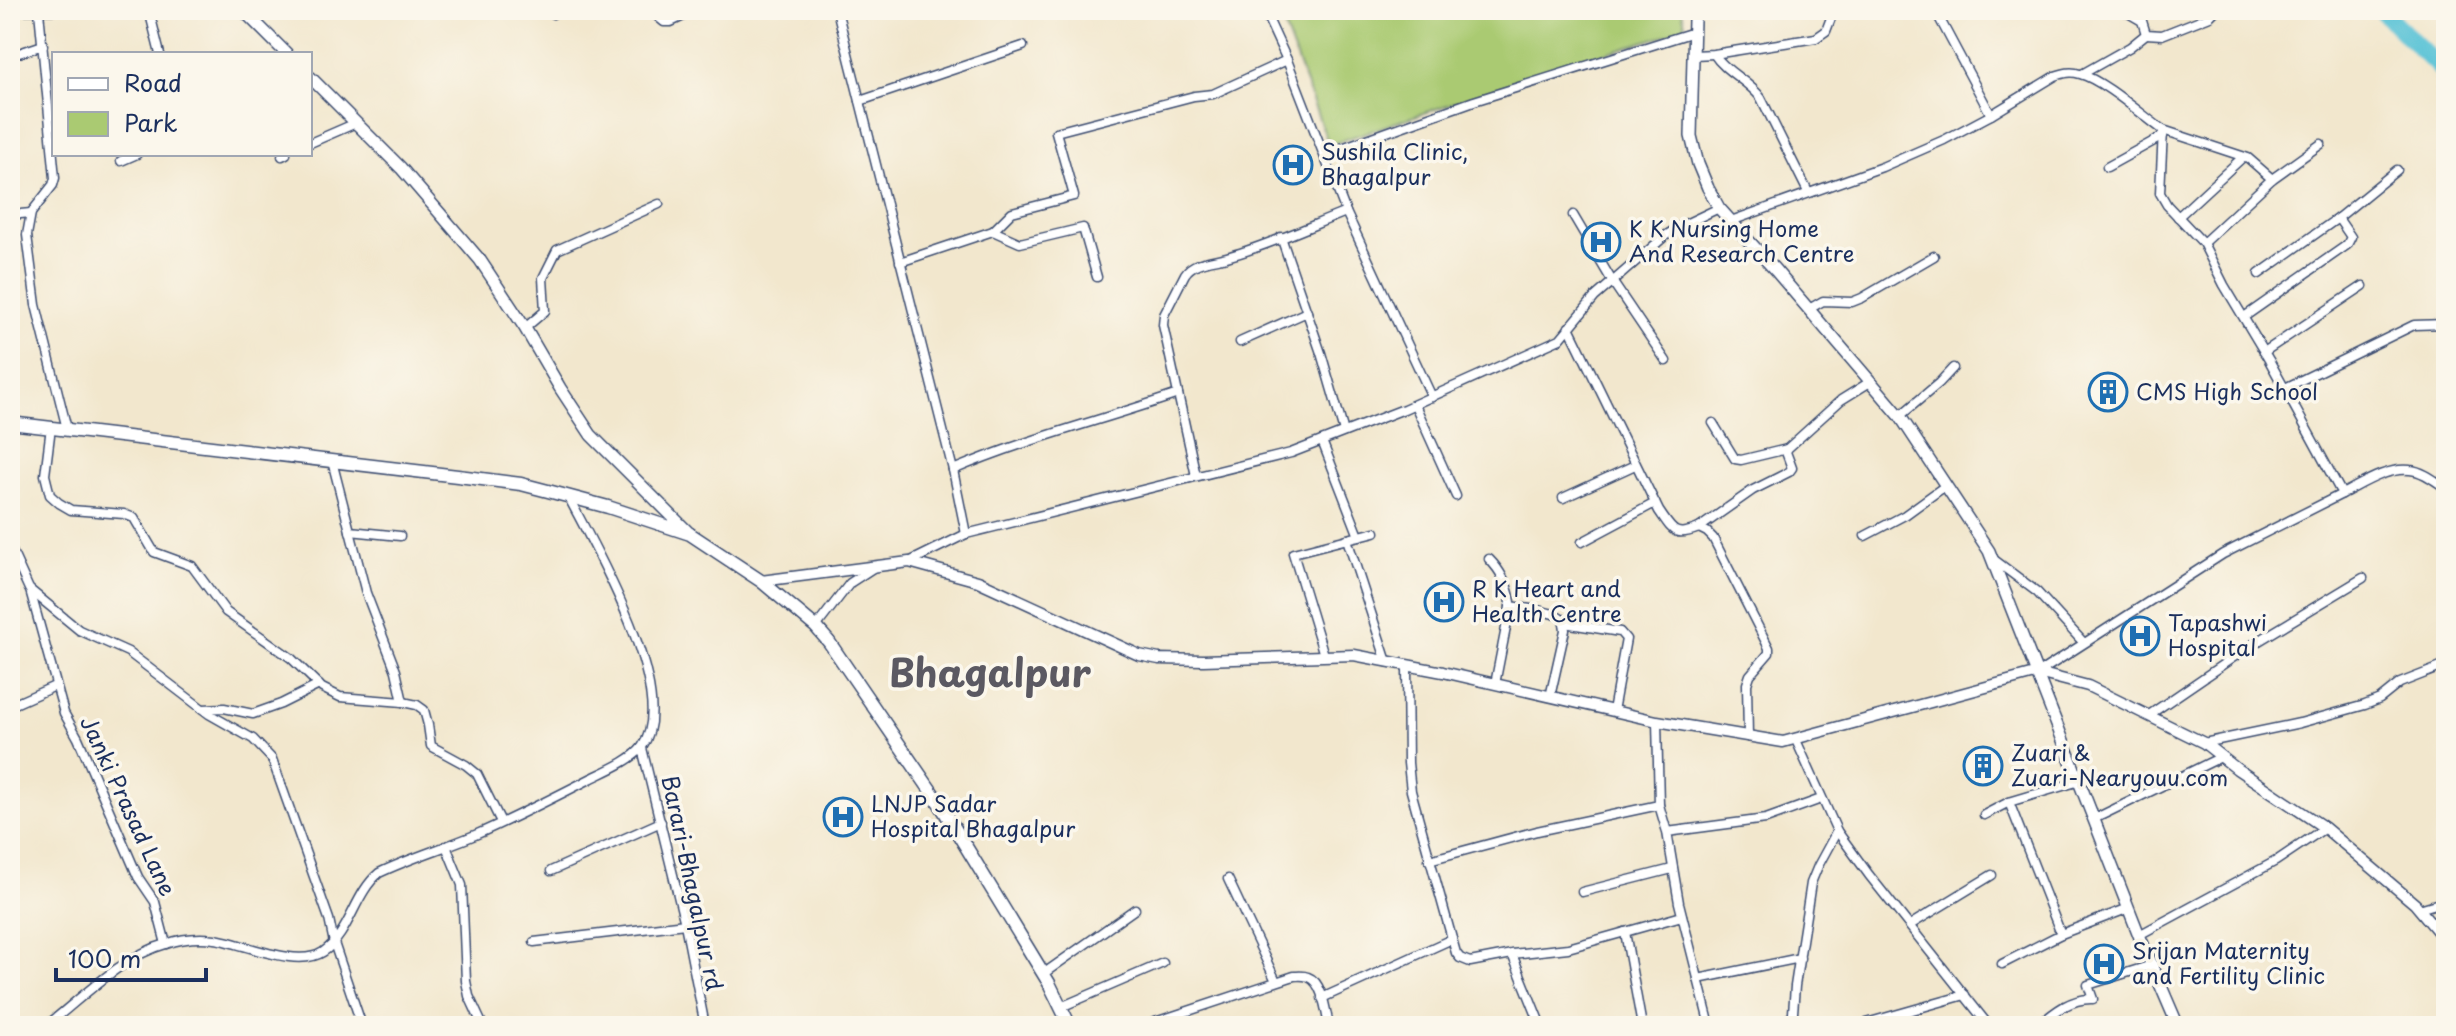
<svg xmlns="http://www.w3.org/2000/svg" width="2456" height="1036" viewBox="0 0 2456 1036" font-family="'Playpen Sans',sans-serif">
<rect width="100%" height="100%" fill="#fbf7ec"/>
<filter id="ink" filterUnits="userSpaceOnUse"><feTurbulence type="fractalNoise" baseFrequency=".0125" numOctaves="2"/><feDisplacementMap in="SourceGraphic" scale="16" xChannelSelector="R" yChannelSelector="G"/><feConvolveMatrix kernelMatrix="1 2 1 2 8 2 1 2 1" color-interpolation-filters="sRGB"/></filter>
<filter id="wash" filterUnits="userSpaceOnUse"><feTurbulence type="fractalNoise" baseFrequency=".006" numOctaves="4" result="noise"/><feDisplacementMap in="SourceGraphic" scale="32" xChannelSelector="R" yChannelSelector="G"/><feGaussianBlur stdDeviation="1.8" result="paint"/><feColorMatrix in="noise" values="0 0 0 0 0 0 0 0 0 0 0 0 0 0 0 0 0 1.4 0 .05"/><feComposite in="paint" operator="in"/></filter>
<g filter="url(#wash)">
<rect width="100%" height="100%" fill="#f2e7cd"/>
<path fill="#aaca72" stroke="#627c68" stroke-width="2" d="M1278 10H1682L1686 29 1560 67 1329 145Z"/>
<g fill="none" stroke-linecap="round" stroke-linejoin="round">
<path stroke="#59c2d6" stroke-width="18" d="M2381 10 2446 74"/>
</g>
</g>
<g filter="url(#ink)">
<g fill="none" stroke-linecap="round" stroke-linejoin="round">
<g stroke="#3b4b6f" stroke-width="11">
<g id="minor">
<path d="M22 10H52"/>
<path d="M149 10 160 54"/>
<path d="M552 10 553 14"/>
<path d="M657 10 658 17 664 22H671L696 10"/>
<path d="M837 10 953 470 966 534"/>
<path d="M1264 10 1287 60 1346 212 1432 397"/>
<path d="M1935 10 1991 115"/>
<path d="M2123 10 2142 21 2146 34 2162 35 2210 16 2216 10"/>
<path d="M39 11 55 178 53 185 31 213 27 235 36 305 67 429"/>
<path d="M1714 54C1726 73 1748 80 1761 98L1808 192"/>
<path d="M1694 55 1714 54 1816 38 1826 31 1834 10"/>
<path d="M10 56 43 45"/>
<path d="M2082 74 2130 47 2146 34"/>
<path d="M860 101 1023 46"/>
<path d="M2163 130 2248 158 2272 179"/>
<path d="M310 143 356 123"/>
<path d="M1325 154 1474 101 1694 32"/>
<path d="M282 156 286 154"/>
<path d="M121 161 137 154"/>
<path d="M2107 167 2163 136"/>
<path d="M10 215 31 213"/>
<path d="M1573 215 1612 281 1666 361"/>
<path d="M2178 217 2243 157"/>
<path d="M1731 221 1882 167 1944 140 1991 115 2055 76C2064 73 2071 71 2080 74 2103 80 2142 115 2163 130L2160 193 2167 205 2203 243 2224 285 2269 360 2342 494 2223 554 2038 673"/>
<path d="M993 231 1020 243 1083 228 1097 277"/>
<path d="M1281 237 1321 353 1344 432"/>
<path d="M2203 243 2272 179 2321 144"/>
<path d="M900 262 993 231 1012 212 1074 196 1056 132 1194 96 1213 94 1287 60"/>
<path d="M2259 274 2338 218 2397 170"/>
<path d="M1809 309 1823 301 1852 302 1862 298 1934 256"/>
<path d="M2244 317 2347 245 2351 237 2338 218"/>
<path d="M1569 327 1659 511C1673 531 1674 538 1699 528L1707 532 1713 538 1769 648V653L1750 675 1747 684 1748 737"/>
<path d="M525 328 545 311 543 278 557 250 659 204"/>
<path d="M1240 342 1307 312"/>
<path d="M2264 352 2363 286"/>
<path d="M2283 389 2414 325 2446 324"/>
<path d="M1415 405 1456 496"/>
<path d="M1900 416 1939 383 1953 368"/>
<path d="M1713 423 1735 459 1741 460 1787 449"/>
<path d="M51 427 45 475 50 495 59 503 71 510 124 514 134 518 154 552 192 566 226 612 291 658 322 688 340 697 403 702 417 705 424 710 428 725 431 746 466 765 477 774 501 822"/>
<path d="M1322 441 1359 536"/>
<path d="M332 461 366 593 396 671 403 702"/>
<path d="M953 470C1025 439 1103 420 1178 394"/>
<path d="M1196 476 1163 325 1164 315 1185 274C1194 260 1215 261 1230 256 1269 245 1308 227 1346 212"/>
<path d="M2342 494C2362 484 2387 467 2410 470 2423 471 2435 481 2446 488"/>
<path d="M1563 498 1635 465"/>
<path d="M1699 528 1753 490 1789 472 1792 468 1786 452 1787 449 1841 400 1870 382"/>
<path d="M350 531 400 536"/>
<path d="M1865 536 1905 515 1945 486"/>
<path d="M1347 539 1387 662"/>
<path d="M1582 542 1655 503"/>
<path d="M10 547 29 589 79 630 128 652 209 714 253 739 272 759 329 919 334 943 362 1026"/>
<path d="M1489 559C1501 571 1508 585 1511 602L1495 684"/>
<path d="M1993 559 2037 592 2083 642"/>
<path d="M909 562 966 534 1291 453 1404 409 1560 339 1595 297 1665 236 1679 227 1719 208"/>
<path d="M30 590 64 713 78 738 138 877 155 902 166 944C122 956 82 998 46 1026"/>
<path d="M1510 606C1522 608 1551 611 1560 617 1565 621 1564 624 1565 630L1550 697"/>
<path d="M1564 623 1620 632 1626 639 1613 711"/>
<path d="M816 627 850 583 873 568"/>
<path d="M1324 655 1293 553 1375 532"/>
<path d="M1407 667 1408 763 1411 791 1456 953 1460 958 1470 962 1512 954 1568 948 1682 916"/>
<path d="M10 706 55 686"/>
<path d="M203 709 224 708 253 714 281 704 319 685"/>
<path d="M2149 715 2247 648 2363 578"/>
<path d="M1657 721 1659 805 1667 832 1679 903 1710 1026"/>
<path d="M1796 740 1837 831 1869 875 1989 1026"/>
<path d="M2204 743 2300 723 2365 705 2380 699 2400 683 2446 665"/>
<path d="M642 748 685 924 705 1026"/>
<path d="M2009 802 2061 934"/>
<path d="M1984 815 2009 802 2080 781"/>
<path d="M2094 819 2221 757"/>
<path d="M1667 832 1766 819 1821 799"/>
<path d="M446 846 462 885 466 981 469 996 483 1026"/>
<path d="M1429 860 1537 831 1659 805"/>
<path d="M551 871 661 822"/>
<path d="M1228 879 1276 981"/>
<path d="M1582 892 1672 869"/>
<path d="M2419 909 2446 901"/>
<path d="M1910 925 1992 875"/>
<path d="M1625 932 1642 1026"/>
<path d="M2139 935 2276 861 2325 828"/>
<path d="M534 942 685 924"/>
<path d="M166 944C180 939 199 937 215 939 243 943 297 969 323 952 350 934 354 894 379 873 410 858 444 848 475 835 514 818 553 798 590 779 604 772 633 760 642 747 680 695 595 548 569 498"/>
<path d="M1512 954 1541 1026"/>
<path d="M2002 964 2061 934 2129 908"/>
<path d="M1043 974 1135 909"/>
<path d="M1698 979 1800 958"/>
<path d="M1322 998 1452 939"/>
<path d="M1061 1007 1163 963"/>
<path d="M1143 1026 1294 976C1298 976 1303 975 1308 977 1323 982 1326 1013 1329 1026"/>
<path d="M1753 1026 1793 1018"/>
<path d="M1792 1026 1795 986 1811 883 1818 866 1837 831"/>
<path d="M1856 1026 1965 995"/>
<path d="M2038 1026C2054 1012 2071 998 2093 999L2088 985 2152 965"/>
</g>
</g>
<g stroke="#3b4b6f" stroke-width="13">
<path id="tertiary" d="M761 581 909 562 978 581 1139 655 1159 659 1203 660 1354 655 1443 672 1657 721 1783 742 2038 673 2088 686 2204 743 2237 769 2325 828 2415 904 2446 941"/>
</g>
<g stroke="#3b4b6f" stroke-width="14">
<g id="secondary">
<path d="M243 10 287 54"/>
<path d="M1693 10 1694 19 1691 136 1698 164 1708 188 1719 208 1776 271 1900 416 1989 551 2139 935 2178 1026"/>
<path d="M310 77 401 168 480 260 525 328 560 388 591 435 689 533"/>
</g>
</g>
<g stroke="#3b4b6f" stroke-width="15">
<path id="primary" d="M10 423 466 477 521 484 548 491 608 507 690 534 761 581 816 627 829 642 940 804 1049 983 1070 1026"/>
</g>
<use href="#minor" stroke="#fff" stroke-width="8"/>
<use href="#tertiary" stroke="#fff" stroke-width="10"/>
<use href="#secondary" stroke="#fff" stroke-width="11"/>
<use href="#primary" stroke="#fff" stroke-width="12"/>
</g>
</g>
<defs>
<g id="hospital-ring" transform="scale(2)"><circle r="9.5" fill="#fbf7ec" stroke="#1f6fb2" stroke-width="1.5"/><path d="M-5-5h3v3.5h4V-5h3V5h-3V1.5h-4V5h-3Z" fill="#1f6fb2"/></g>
<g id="building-ring" transform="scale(2)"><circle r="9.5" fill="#fbf7ec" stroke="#1f6fb2" stroke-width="1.5"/><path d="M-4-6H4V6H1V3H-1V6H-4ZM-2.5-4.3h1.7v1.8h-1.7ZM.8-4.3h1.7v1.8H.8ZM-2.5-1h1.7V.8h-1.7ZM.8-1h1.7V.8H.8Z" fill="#1f6fb2"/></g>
</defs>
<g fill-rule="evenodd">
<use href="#hospital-ring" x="1293" y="165"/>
<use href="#hospital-ring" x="1601" y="242"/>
<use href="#building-ring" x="2108" y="392"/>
<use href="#hospital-ring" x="1444" y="602"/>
<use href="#hospital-ring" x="2140" y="636"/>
<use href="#building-ring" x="1983" y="766"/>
<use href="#hospital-ring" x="843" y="817"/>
<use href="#hospital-ring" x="2104" y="964"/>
</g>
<g text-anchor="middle" stroke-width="7" stroke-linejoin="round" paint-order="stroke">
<g font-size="22" fill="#1b2f5e" stroke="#fbf7ec" text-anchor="start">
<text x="1321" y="160">Sushila Clinic,<tspan x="1321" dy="25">Bhagalpur</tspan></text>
<text x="1629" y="237">K K Nursing Home<tspan x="1629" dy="25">And Research Centre</tspan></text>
<text x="2136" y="400">CMS High School</text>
<text x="1472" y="597">R K Heart and<tspan x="1472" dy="25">Health Centre</tspan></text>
<text x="2168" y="631">Tapashwi<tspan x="2168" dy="25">Hospital</tspan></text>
<text x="2011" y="761">Zuari &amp;<tspan x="2011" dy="25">Zuari-Nearyouu.com</tspan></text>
<text x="871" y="812">LNJP Sadar<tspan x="871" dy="25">Hospital Bhagalpur</tspan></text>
<text x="2132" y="959">Srijan Maternity<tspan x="2132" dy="25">and Fertility Clinic</tspan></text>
</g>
<g font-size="22" fill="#1b2f5e" stroke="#fbf7ec">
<text transform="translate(128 806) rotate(65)" y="8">Janki Prasad Lane</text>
<text transform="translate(692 883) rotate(78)" y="8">Barari-Bhagalpur rd</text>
</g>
<g font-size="38" font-weight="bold" fill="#5b5962" stroke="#fbf7ec">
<text x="990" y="687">Bhagalpur</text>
</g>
</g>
<rect width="2456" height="1036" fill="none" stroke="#fbf7ec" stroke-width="40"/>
<rect x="52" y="52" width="260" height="104" fill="#fbf7ec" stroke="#a1a7b3" stroke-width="2"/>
<rect x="68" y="78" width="40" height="12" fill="#ffffff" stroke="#a1a7b3" stroke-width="2"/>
<text x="124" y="92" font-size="24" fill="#1b2f5e">Road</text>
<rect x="68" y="112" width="40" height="24" fill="#aaca72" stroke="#a1a7b3" stroke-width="2"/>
<text x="124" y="132" font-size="24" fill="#1b2f5e">Park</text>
<path d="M56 968v12h150v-12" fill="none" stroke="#1b2f5e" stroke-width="4"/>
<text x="68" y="968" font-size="24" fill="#1b2f5e" stroke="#fbf7ec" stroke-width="6" paint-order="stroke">100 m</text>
</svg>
